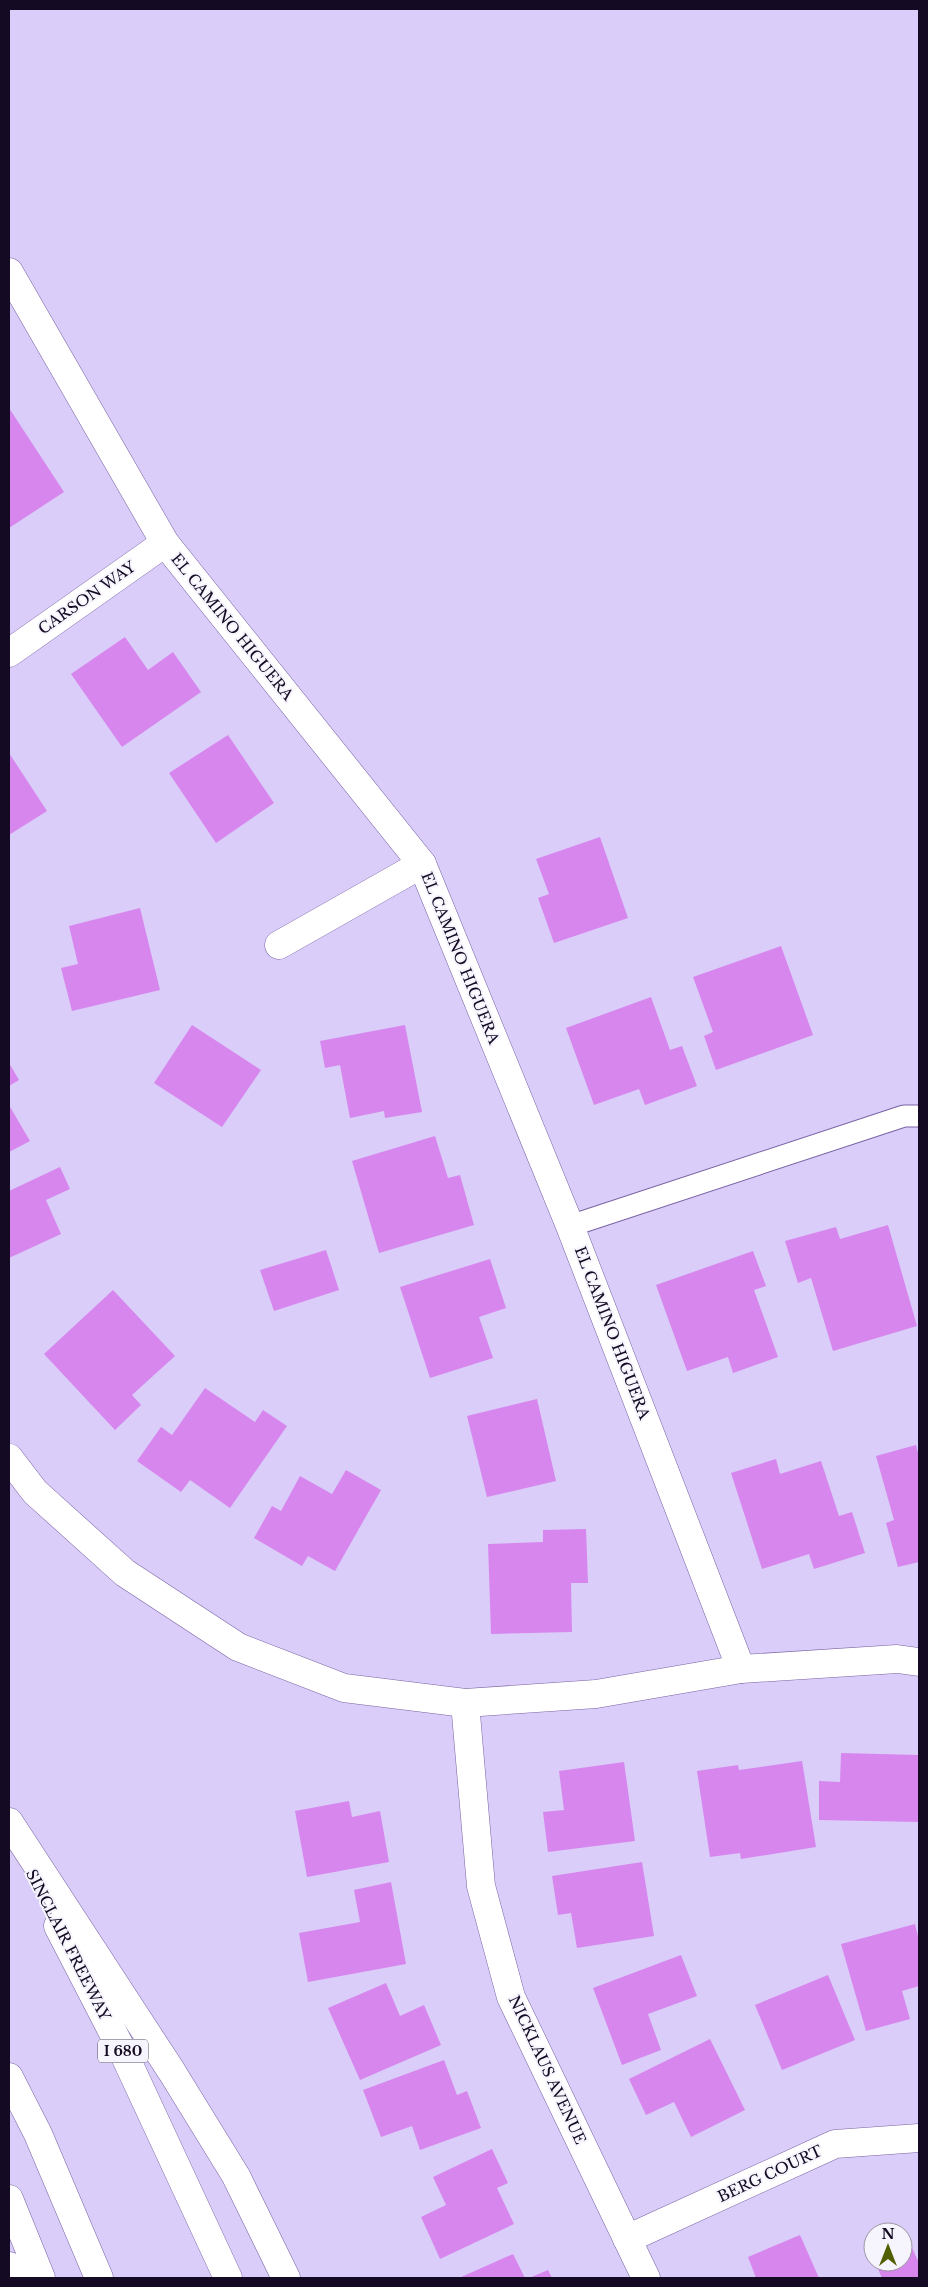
<svg xmlns="http://www.w3.org/2000/svg" width="928" height="2287" viewBox="0 0 928 2287" font-family="'Libre Baskerville',serif">
<rect width="100%" height="100%" fill="#dacdf9"/>
<g fill="#d786ee">
<path d="M9 408 64 492 9 528Z"/>
<path d="M125 637 148 670 173 652 201 692 122 747 71 674Z"/>
<path d="M228 735 274 803 216 843 169 773Z"/>
<path d="M9 753 47 811 9 835Z"/>
<path d="M600 837 628 918 554 943 538 898 549 894 536 859Z"/>
<path d="M140 908 160 990 72 1011 61 968 78 964 69 926Z"/>
<path d="M781 946 813 1035 716 1070 704 1036 713 1032 693 977Z"/>
<path d="M651 997 670 1050 682 1046 697 1086 645 1105 639 1089 594 1105 566 1028Z"/>
<path d="M192 1025 261 1070 222 1127 154 1083Z"/>
<path d="M405 1025 422 1112 385 1118 384 1111 350 1118 340 1065 325 1068 320 1041Z"/>
<path d="M9 1063 19 1080 9 1086Z"/>
<path d="M9 1105 30 1141 9 1152Z"/>
<path d="M435 1136 448 1178 460 1175 474 1225 379 1253 352 1161Z"/>
<path d="M60 1167 70 1189 46 1200 61 1234 9 1258V1191Z"/>
<path d="M888 1225 917 1326 833 1351 811 1278 798 1283 785 1241 836 1227 840 1239Z"/>
<path d="M326 1250 339 1290 274 1311 260 1270Z"/>
<path d="M753 1251 766 1286 754 1290 778 1357 733 1373 728 1357 687 1371 656 1285Z"/>
<path d="M490 1259 506 1308 479 1317 493 1358 430 1378 400 1287Z"/>
<path d="M113 1290 175 1356 132 1395 141 1405 115 1430 44 1354Z"/>
<path d="M205 1388 255 1422 263 1410 287 1426 230 1508 190 1480 181 1492 137 1461 161 1427 172 1435Z"/>
<path d="M537 1399 556 1481 487 1497 467 1416Z"/>
<path d="M916 1445 919 1457V1562L898 1567 886 1523 894 1520 876 1456Z"/>
<path d="M776 1459 780 1474 821 1461 839 1516 852 1512 865 1553 814 1569 809 1554 762 1569 731 1473Z"/>
<path d="M346 1470 381 1490 335 1571 308 1556 302 1566 254 1538 272 1506 281 1511 300 1476 332 1494Z"/>
<path d="M586 1529 588 1583H571L572 1632 491 1634 488 1544 543 1542V1530Z"/>
<path d="M841 1753 919 1755V1822L819 1820V1781L840 1782Z"/>
<path d="M802 1761 816 1847 741 1859 740 1853 710 1857 697 1771 738 1765 739 1770Z"/>
<path d="M624 1762 635 1841 548 1852 543 1812 564 1810 559 1771Z"/>
<path d="M349 1801 352 1817 380 1811 389 1862 307 1877 295 1811Z"/>
<path d="M642 1862 654 1936 577 1948 571 1913 558 1915 552 1876Z"/>
<path d="M391 1882 406 1964 308 1982 299 1933 360 1922 354 1890Z"/>
<path d="M915 1924 919 1941V1986L902 1991 910 2019 866 2031 841 1944Z"/>
<path d="M681 1955 697 1996 648 2014 661 2050 622 2065 593 1988Z"/>
<path d="M828 1975 855 2040 782 2070 755 2005Z"/>
<path d="M386 1983 400 2016 424 2005 441 2045 360 2080 328 2008Z"/>
<path d="M710 2039 745 2110 691 2137 674 2102 646 2115 629 2079Z"/>
<path d="M444 2060 457 2095 467 2091 481 2128 420 2150 412 2126 381 2137 363 2090Z"/>
<path d="M492 2149 508 2183 497 2188 514 2224 440 2259 421 2217 446 2205 433 2177Z"/>
<path d="M800 2235 819 2278H756L748 2257Z"/>
<path d="M906 2235 919 2263V2278H882L875 2262H903V2236Z"/>
<path d="M513 2254 525 2278H459Z"/>
<path d="M548 2270 552 2278H529Z"/>
</g>
<g fill="none" stroke-linecap="round" stroke-linejoin="round">
<g stroke="#7962a4" stroke-width="23">
<path id="service" d="M570 1226 904 1116H919"/>
</g>
<g stroke="#7962a4" stroke-width="29">
<g id="minor">
<path d="M9 272 165 543 422 864 570 1226 741 1669"/>
<path d="M9 653 165 543"/>
<path d="M279 945 422 864"/>
<path d="M465 1703 481 1886 511 1997 646 2278"/>
<path d="M627 2239 835 2144 919 2138"/>
</g>
</g>
<g stroke="#7962a4" stroke-width="29">
<path id="tertiary" d="M9 1458 35 1492 125 1573 238 1647 344 1688 465 1703 596 1694 741 1669 897 1659 919 1662"/>
</g>
<g stroke="#7962a4" stroke-width="29">
<g id="motorway">
<path d="M9 1822 172 2072 236 2176 286 2278"/>
<path d="M58 1926 124 2054 228 2278"/>
<path d="M9 2077 38 2134 99 2278"/>
<path d="M9 2199 41 2278"/>
<path d="M9 2266 14 2278"/>
</g>
</g>
<use href="#service" stroke="#fff" stroke-width="21"/>
<use href="#minor" stroke="#fff" stroke-width="28"/>
<use href="#tertiary" stroke="#fff" stroke-width="28"/>
<use href="#motorway" stroke="#fff" stroke-width="28"/>
</g>
<g text-anchor="middle" stroke-width="4" stroke-linejoin="round" paint-order="stroke">
<rect fill="#f6f4fc" stroke="#585064" stroke-width="1" x="98" y="2039.5" width="50" height="23" rx="4"/>
<g font-size="14" font-weight="bold" fill="#140a23">
<text x="123" y="2056">I 680</text>
</g>
<g font-size="15" fill="#140a23" stroke="#f6f4fc">
<text transform="translate(87 598) rotate(-35)" y="5">CARSON WAY</text>
<text transform="translate(232 627) rotate(51)" y="5">EL CAMINO HIGUERA</text>
<text transform="translate(460 958) rotate(68)" y="5">EL CAMINO HIGUERA</text>
<text transform="translate(612 1333) rotate(69)" y="5">EL CAMINO HIGUERA</text>
<text transform="translate(68 1945) rotate(63)" y="5">SINCLAIR FREEWAY</text>
<text transform="translate(547 2070) rotate(65)" y="5">NICKLAUS AVENUE</text>
<text transform="translate(770 2174) rotate(-25)" y="5">BERG COURT</text>
</g>
</g>
<rect width="928" height="2287" fill="none" stroke="#140a23" stroke-width="20"/>
<g transform="translate(888 2247)"><circle r="24" fill="#f6f4fc" stroke="#9c96a5"/>
<path d="M0-4L9 19L0 12L-9 19Z" fill="#525f00"/>
<text y="-8" font-size="14" font-weight="bold" text-anchor="middle" fill="#140a23">N</text>
</g>
</svg>
